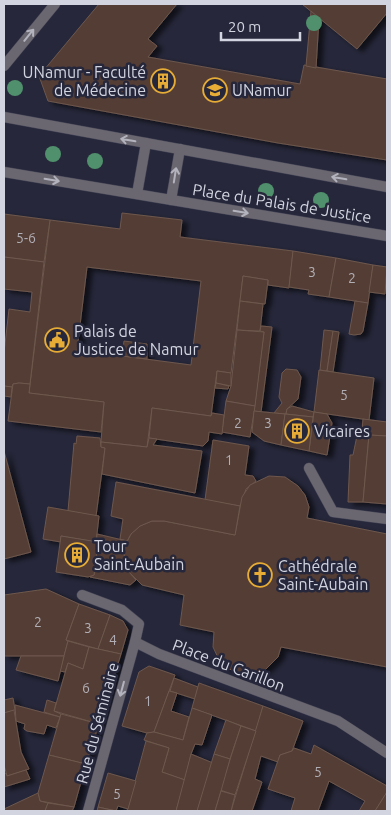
<svg xmlns="http://www.w3.org/2000/svg" width="391" height="815" viewBox="0 0 391 815" font-family="Ubuntu,sans-serif">
<defs>
<filter id="shadow"><feDropShadow dx="5.5" dy="3" stdDeviation="2.5" flood-color="#0009"/></filter>
</defs>
<rect width="100%" height="100%" fill="#26273a"/>
<g fill="#523d34" stroke="#6e574d" fill-rule="evenodd" filter="url(#shadow)">
<path d="M99 4H177L148 39 157 46 148 57 300 84 304 65 387 79V160L278 143 48 101 39 76Z"/>
<path d="M302 4H387V13L357 49Z"/>
<path d="M311 11 319 18 316 68 306 66Z"/>
<path d="M122 213 182 220 180 237 293 251 289 288 268 285V280L243 276 231 373 217 371 211 416 152 408 147 447 101 442 104 402 29 393 50 220 120 229ZM87 267 201 281 191 365 77 350Z"/>
<path d="M4 214 50 220 44 262 4 257Z"/>
<path d="M293 251 336 258 329 297 308 294 309 290 289 287Z"/>
<path d="M4 257 44 262 30 384 19 383 13 384 12 387 4 386V353L9 309 30 312 32 292 4 289Z"/>
<path d="M336 258 373 265 368 303 329 297Z"/>
<path d="M373 265 387 267 385 294 369 292Z"/>
<path d="M243 276 268 280 265 304 240 301Z"/>
<path d="M240 301 263 304 260 331 237 330Z"/>
<path d="M355 301 368 303 363 331 361 334 354 335 349 334Z"/>
<path d="M261 326 272 327 261 412 254 411 264 332 260 331Z"/>
<path d="M237 330 264 332 255 406 226 401 231 386Z"/>
<path d="M324 330 333 331 327 371 320 370Z"/>
<path d="M333 331 339 332 333 372 327 371Z"/>
<path d="M124 341 147 344V359L122 356Z"/>
<path d="M286 369 297 370 301 377 298 399 287 409 286 414 274 413 282 403 279 397 282 373Z"/>
<path d="M319 370 374 378 369 420 314 412Z"/>
<path d="M217 371 231 373V386L216 383Z"/>
<path d="M19 383 30 384 29 393 104 402 101 432 8 421 13 384Z"/>
<path d="M216 383 229 386 228 389 215 388Z"/>
<path d="M4 386 12 387 11 397 4 396Z"/>
<path d="M226 401 255 406 250 437 222 432Z"/>
<path d="M292 406 314 412 313 417 286 414 287 409Z"/>
<path d="M152 408 211 416 212 413 224 415 222 434 209 432 208 441 203 446 149 438Z"/>
<path d="M254 411 285 414 281 445 264 441 252 432Z"/>
<path d="M314 412 327 414 332 423 327 455 309 451Z"/>
<path d="M285 414 313 417 309 451 281 445Z"/>
<path d="M363 419 387 422V436L369 435 363 502H348L350 455H353L358 431H362Z"/>
<path d="M369 435 387 436V504L363 502Z"/>
<path d="M77 436 100 438 101 447 105 448 96 516 68 511 74 443 76 444Z"/>
<path d="M149 438 157 439 153 445 202 451 195 493 102 474 105 448 101 447V442L147 447Z"/>
<path d="M213 440 249 446 245 475 253 476 256 481 246 489 240 506 205 500Z"/>
<path d="M4 451 31 552 4 559Z"/>
<path d="M269 476 285 477 298 486 305 495 309 507 307 518 387 534V667L281 647 278 657 265 670 251 675H240L221 664 213 647 214 632 180 625 184 595 142 585 128 571 124 554 126 544 131 534 140 526 152 521H164L235 535 242 497 250 485Z"/>
<path d="M116 482 240 506 235 535 164 521H152L140 526 131 534 127 541 120 539 123 519 111 516Z"/>
<path d="M48 507 99 516 96 542 61 536V542L43 539Z"/>
<path d="M97 534 127 541 124 554 125 562 128 571 136 580 130 585 90 577 94 575 95 571Z"/>
<path d="M61 536 98 542 94 575 88 577 56 572Z"/>
<path d="M46 589 79 604 66 640 68 641 64 656H4V595Z"/>
<path d="M79 604 110 615 98 649 66 640Z"/>
<path d="M110 615 123 621 128 630 121 654 98 649Z"/>
<path d="M68 641 89 647 83 669 68 663 65 672 60 671Z"/>
<path d="M89 647 121 654 99 724 54 711 68 663 83 669Z"/>
<path d="M21 656H64L58 681 16 670Z"/>
<path d="M149 666 175 675 154 732 147 733 122 726 139 672Z"/>
<path d="M174 678 198 687 195 699 170 691Z"/>
<path d="M199 683 263 706 256 731 192 708Z"/>
<path d="M169 691 177 693 171 711 189 717 183 740 154 732Z"/>
<path d="M13 698 15 710 4 713V700Z"/>
<path d="M47 700 56 703 54 711 61 714 60 717 44 712Z"/>
<path d="M15 705 60 717 56 728 47 725 44 734 27 731 24 729 25 724 16 721Z"/>
<path d="M263 706 303 721 292 751 280 755 278 762 261 756 255 779 262 782 252 811H231Z"/>
<path d="M192 708 212 715 202 745 195 744 191 754 185 780 162 772 169 748 144 740 147 733 154 732 183 740Z"/>
<path d="M14 710 21 752 29 769 7 776 4 765V713Z"/>
<path d="M61 714 99 724 86 764 49 755Z"/>
<path d="M226 720 241 726 230 759 214 754Z"/>
<path d="M241 726 256 731 235 795 220 790Z"/>
<path d="M146 741 169 748 162 772 185 780 176 811H127Z"/>
<path d="M314 745 387 786V792L375 811H359L365 801 329 781 318 811H291L295 798 268 789 280 755 292 751 294 748 311 754Z"/>
<path d="M191 754 213 763 197 811H176Z"/>
<path d="M214 754 230 759 221 791 215 811H197Z"/>
<path d="M49 755 86 764 74 807 40 801 38 793Z"/>
<path d="M26 770 30 779 4 787V774L6 773 7 776Z"/>
<path d="M108 773 136 781 128 809 118 806 116 811 98 807Z"/>
<path d="M221 791 235 795 231 811H215Z"/>
<path d="M387 792V811H375Z"/>
<path d="M38 793 40 801 48 803 45 811H4V809Z"/>
<path d="M48 803 74 807 72 811H45Z"/>
<path d="M98 807 116 811H97Z"/>
</g>
<g fill="none" stroke-linecap="round" stroke-linejoin="round">
<g stroke="#424355" stroke-width="11">
<g id="minor">
<path d="M4 66 55 4"/>
<path d="M4 117 387 187"/>
<path d="M4 172 387 236"/>
<path d="M137 194 146 143"/>
<path d="M171 200 180 149"/>
<path d="M309 468 333 512 387 519"/>
<path d="M82 595 122 610 139 624 135 642 159 654 338 721 387 753"/>
<path d="M88 811 135 642"/>
</g>
</g>
<use href="#minor" stroke="#6b6770" stroke-width="10"/>
</g>
<g fill="#50906c">
<circle cx="314" cy="23" r="8"/>
<circle cx="15" cy="88" r="8"/>
<circle cx="53" cy="154" r="8"/>
<circle cx="95" cy="161" r="8"/>
<circle cx="266" cy="191" r="8"/>
<circle cx="321" cy="200" r="8"/>
</g>
<defs><path id="oneway-shaft" d="M-6 0H5M1.5-3L5.5 0L1.5 3" fill="none" stroke-width="1.6" stroke-linecap="round" stroke-linejoin="round" transform="scale(1.25)"/></defs>
<g stroke="#b3b3be">
<use href="#oneway-shaft" transform="translate(29 35) rotate(-51)"/>
<use href="#oneway-shaft" transform="translate(128 140) rotate(-170)"/>
<use href="#oneway-shaft" transform="translate(175 175) rotate(-81)"/>
<use href="#oneway-shaft" transform="translate(339 178) rotate(-170)"/>
<use href="#oneway-shaft" transform="translate(52 180) rotate(9)"/>
<use href="#oneway-shaft" transform="translate(241 212) rotate(9)"/>
<use href="#oneway-shaft" transform="translate(122 689) rotate(105)"/>
</g>
<defs>
<g id="building-ring" transform="scale(1.25)"><circle r="9.5" fill="#26273a" stroke="#e6ac36" stroke-width="1.5"/><path d="M-4-6H4V6H1V3H-1V6H-4ZM-2.5-4.3h1.7v1.8h-1.7ZM.8-4.3h1.7v1.8H.8ZM-2.5-1h1.7V.8h-1.7ZM.8-1h1.7V.8H.8Z" fill="#e6ac36"/></g>
<g id="university-ring" transform="scale(1.25)"><circle r="9.5" fill="#26273a" stroke="#e6ac36" stroke-width="1.5"/><path d="M0-5L7-2L0 1L-7-2ZM-4 1L0 2.5L4 1V4Q0 6-4 4Z" fill="#e6ac36"/></g>
<g id="civic-ring" transform="scale(1.25)"><circle r="9.5" fill="#26273a" stroke="#e6ac36" stroke-width="1.5"/><path d="M-.6-6.5H3V-4.5H.6V-3L4-1V1h2V6H-6V1h2V-1L-.6-3ZM-1.2 2.5V6h2.4V2.5Z" fill="#e6ac36"/></g>
<g id="church-ring" transform="scale(1.25)"><circle r="9.5" fill="#26273a" stroke="#e6ac36" stroke-width="1.5"/><path d="M-1.2-6h2.4v3.5h3.3v2.4h-3.3V6h-2.4V-.1h-3.3v-2.4h3.3Z" fill="#e6ac36"/></g>
</defs>
<g fill-rule="evenodd">
<use href="#building-ring" x="163" y="81"/>
<use href="#university-ring" x="215" y="90"/>
<use href="#civic-ring" x="57" y="340"/>
<use href="#building-ring" x="297" y="431"/>
<use href="#building-ring" x="77" y="555"/>
<use href="#church-ring" x="260" y="575"/>
</g>
<g text-anchor="middle" stroke-width="5" stroke-linejoin="round" paint-order="stroke">
<g font-size="14" fill="#b2aeb5">
<text x="26" y="243">5-6</text>
<text x="312" y="277">3</text>
<text x="352" y="283">2</text>
<text x="344" y="400">5</text>
<text x="238" y="428">2</text>
<text x="268" y="428">3</text>
<text x="229" y="465">1</text>
<text x="38" y="627">2</text>
<text x="88" y="633">3</text>
<text x="113" y="645">4</text>
<text x="86" y="693">6</text>
<text x="148" y="706">1</text>
<text x="318" y="777">5</text>
<text x="117" y="799">5</text>
</g>
<g font-size="16" fill="#d2d4e0" stroke="#26273a" text-anchor="start">
<text x="146" y="78" text-anchor="end">UNamur - Faculté<tspan x="146" dy="18">de Médecine</tspan></text>
<text x="232" y="96">UNamur</text>
<text x="74" y="337">Palais de<tspan x="74" dy="18">Justice de Namur</tspan></text>
<text x="314" y="437">Vicaires</text>
<text x="94" y="552">Tour<tspan x="94" dy="18">Saint-Aubain</tspan></text>
<text x="278" y="572">Cathédrale<tspan x="278" dy="18">Saint-Aubain</tspan></text>
</g>
<g font-size="16" fill="#d2d4e0" stroke="#26273a">
<text transform="translate(282 203) rotate(9)" y="6">Place du Palais de Justice</text>
<text transform="translate(229 665) rotate(21)" y="6">Place du Carillon</text>
<text transform="translate(97 723) rotate(-75)" y="6">Rue du Séminaire</text>
</g>
</g>
<rect width="391" height="815" fill="none" stroke="#d2d4e0" stroke-width="10"/>
<path d="M221 32v8h79v-8" fill="none" stroke="#d2d4e0" stroke-width="2.5"/>
<text x="228" y="32" font-size="15" fill="#d2d4e0" stroke="#26273a" stroke-width="4" paint-order="stroke">20 m</text>
</svg>
